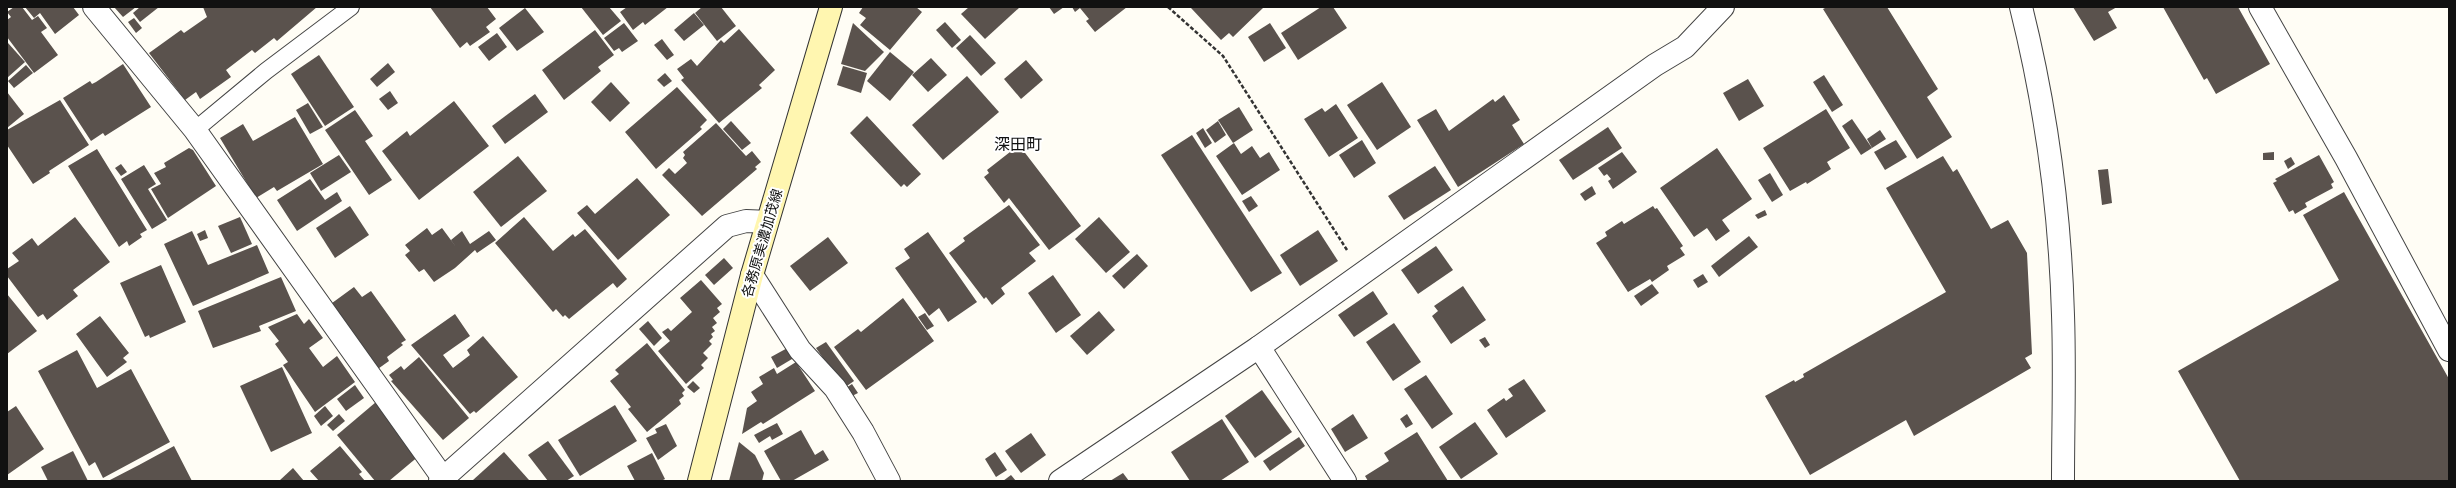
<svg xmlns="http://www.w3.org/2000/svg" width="2456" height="488" viewBox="0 0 2456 488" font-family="'PT Serif','Noto Sans JP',serif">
<rect width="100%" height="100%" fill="#fffdf5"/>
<g fill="#5a524d">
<path d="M14 7H22L32 20 38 16 47 28 41 32 58 55 34 73 7 37V20L11 17 7 12Z"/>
<path d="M25 7H73L79 15 55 34 40 13 34 18Z"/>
<path d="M114 7H136L123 17Z"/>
<path d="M140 7H159L140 22 133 13Z"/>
<path d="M203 7H317L277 41 274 38 255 53 252 50 226 70 231 77 200 99 196 92 185 100 149 53 181 30 184 33 207 17Z"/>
<path d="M430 7H487L496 19 486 27 490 32 470 46 467 42 460 48Z"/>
<path d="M581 7H609L621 21 603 35Z"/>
<path d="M627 7H668L645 25 643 22 633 30 620 12Z"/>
<path d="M702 7H721L736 26 717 41 695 13Z"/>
<path d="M863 7H916L922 12 890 50 860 25 866 18 859 13Z"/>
<path d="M969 7H1020L985 39 961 14Z"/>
<path d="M1049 7H1064L1054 14Z"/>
<path d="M1072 7H1127L1095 32 1086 21 1089 19 1080 8 1075 12Z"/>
<path d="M1192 7H1262L1263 8 1233 37 1229 33 1221 40 1191 8Z"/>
<path d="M1321 7H1333L1347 28 1298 60 1281 33Z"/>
<path d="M1827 7H1887L1938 89 1927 97 1952 137 1917 159 1823 9Z"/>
<path d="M2073 7H2117L2108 12 2117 28 2094 41Z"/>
<path d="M2163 7H2238L2270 64 2216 94 2207 78 2204 80Z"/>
<path d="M525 8 544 32 517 51 499 28Z"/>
<path d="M694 13 704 25 684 41 674 30Z"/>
<path d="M134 18 142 28 136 33 128 22Z"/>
<path d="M945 22 961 40 952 48 936 30Z"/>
<path d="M624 23 638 41 622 52 619 48 614 51 604 38Z"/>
<path d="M853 23 884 52 865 71 841 64Z"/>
<path d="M1270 23 1286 48 1264 62 1248 37Z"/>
<path d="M739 29 775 70 759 85 762 88 719 123 681 80 684 78 677 69 691 59 697 66 721 40 724 43Z"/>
<path d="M595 30 614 55 598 67 601 71 564 100 542 70Z"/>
<path d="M497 33 507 47 489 61 478 47Z"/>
<path d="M970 35 996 63 981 76 956 48Z"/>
<path d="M662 39 674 55 667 60 654 45Z"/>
<path d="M8 43 25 62 7 78V44Z"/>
<path d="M890 52 914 72 890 101 867 81Z"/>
<path d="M319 55 354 107 325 126 291 74Z"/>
<path d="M931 58 947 75 928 92 912 75Z"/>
<path d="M1026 60 1043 80 1021 99 1004 79Z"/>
<path d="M388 63 395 72 377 87 370 79Z"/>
<path d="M123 64 151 107 105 136 103 133 91 141 63 98 90 81 92 84 96 82Z"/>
<path d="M26 65 33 73 14 88 8 81Z"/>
<path d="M843 66 867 73 861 93 837 85Z"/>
<path d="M665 73 672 81 664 87 657 80Z"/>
<path d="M1824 75 1843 105 1832 112 1813 82Z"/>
<path d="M967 76 999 112 943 160 912 125Z"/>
<path d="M1748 79 1764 106 1739 121 1723 93Z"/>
<path d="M611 82 630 103 610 122 591 102Z"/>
<path d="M1382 82 1411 127 1377 150 1347 105Z"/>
<path d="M677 87 707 120 700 127 702 129 656 169 625 132Z"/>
<path d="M390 91 398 103 388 110 379 99Z"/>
<path d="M7 92 24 114 7 128Z"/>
<path d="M535 94 548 112 505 144 492 126Z"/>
<path d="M1504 95 1520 120 1512 125 1524 144 1458 187 1417 120 1436 109 1449 131 1493 99 1495 102Z"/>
<path d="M60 100 89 145 49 171 50 173 33 184 7 145V130Z"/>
<path d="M454 101 489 146 419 200 382 151 407 131 410 136Z"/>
<path d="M308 103 323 127 310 134 296 110Z"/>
<path d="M1336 104 1358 138 1329 157 1304 119 1322 108 1325 112Z"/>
<path d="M1239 107 1253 130 1233 143 1218 120Z"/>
<path d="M1826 109 1850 148 1827 162 1831 169 1807 184 1806 182 1790 191 1763 148Z"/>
<path d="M355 110 373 136 365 141 392 180 369 195 325 130Z"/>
<path d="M867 116 921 174 907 187 904 184 901 187 850 133Z"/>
<path d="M295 117 323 164 277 191 274 187 256 198 220 138 243 124 253 141Z"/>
<path d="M1852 119 1872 148 1861 155 1842 126Z"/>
<path d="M731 121 751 143 742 150 723 129Z"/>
<path d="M1218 121 1226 135 1215 143 1206 130Z"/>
<path d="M716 123 746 156 752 151 761 162 755 167 757 169 702 216 662 175 669 168 675 174 687 163 683 158 685 155 683 152Z"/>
<path d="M1608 127 1622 148 1573 180 1559 160Z"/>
<path d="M1203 128 1212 143 1205 148 1196 133Z"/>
<path d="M1880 130 1886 139 1872 148 1867 139Z"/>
<path d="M1192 135 1282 273 1251 292 1161 155Z"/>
<path d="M1362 140 1376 163 1354 178 1339 155Z"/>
<path d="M1896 140 1907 157 1885 170 1874 152Z"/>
<path d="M1234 143 1241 154 1252 146 1260 158 1269 152 1280 170 1242 195 1216 156Z"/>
<path d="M1019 145 1081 226 1049 250 1009 198 1004 203 984 177 989 173 987 170Z"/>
<path d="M189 148 193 150 216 186 168 218 151 189 161 184 154 173 166 167 164 163Z"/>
<path d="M1717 148 1752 199 1722 220 1730 231 1716 241 1707 228 1694 237 1660 188Z"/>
<path d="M97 149 147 230 140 234 142 237 129 246 127 241 119 247 68 166Z"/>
<path d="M1622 152 1637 172 1613 189 1608 181 1611 179 1607 174 1604 176 1598 168Z"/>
<path d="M2274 152V160H2263V153Z"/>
<path d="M339 155 351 172 321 191 310 173Z"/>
<path d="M2319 155 2334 182 2331 184 2333 188 2305 203 2307 207 2295 214 2293 210 2289 212 2273 183 2277 181 2275 179Z"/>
<path d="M518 156 547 191 501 227 473 192Z"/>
<path d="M1943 156 1953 172 1957 169 1991 229 2008 220 2027 253 2032 354 2025 358 2031 368 1914 436 1906 420 1810 475 1765 396 1794 380 1795 382 1804 377 1803 374 1946 292 1886 188Z"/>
<path d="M2291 157 2295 164 2288 169 2284 161Z"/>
<path d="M121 164 127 172 121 176 115 168Z"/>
<path d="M144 165 156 184 148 189 167 220 152 229 121 179Z"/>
<path d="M1435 166 1451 190 1404 220 1388 196Z"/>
<path d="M2108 169 2112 203 2102 205 2098 170Z"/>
<path d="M1770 173 1783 195 1772 202 1758 180Z"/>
<path d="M637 178 670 215 618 260 577 213 587 205 595 214Z"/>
<path d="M310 179 325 200 337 192 342 201 297 231 277 200Z"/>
<path d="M1592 186 1596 194 1585 201 1580 194Z"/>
<path d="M2344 192 2449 379V481H2240L2178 371 2339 280 2303 215Z"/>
<path d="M1251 196 1258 206 1249 212 1242 201Z"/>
<path d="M1009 205 1040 245 1029 253 1036 261 1001 288 1005 294 992 305 986 297 984 299 949 253 965 241 963 238Z"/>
<path d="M350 206 369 235 335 258 316 228Z"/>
<path d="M1653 206 1655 209 1657 208 1683 246 1680 248 1685 255 1667 266 1669 270 1652 282 1650 279 1628 292 1596 243 1607 236 1605 232 1622 221 1624 224Z"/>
<path d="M1765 210 1767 215 1758 219 1755 215Z"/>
<path d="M75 217 110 262 73 290 78 296 47 320 43 314 38 317 7 276V269L19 261 12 253 32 238 38 246Z"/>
<path d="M240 217 252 244 231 253 218 226Z"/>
<path d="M524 217 553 251 573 234 575 237 585 229 627 279 617 288 613 283 569 319 565 315 563 317 556 309 553 312 495 243Z"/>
<path d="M1099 217 1130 252 1106 273 1075 239Z"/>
<path d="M427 228 432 235 442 228 456 247 451 240 462 231 470 244 489 231 496 240 477 253 475 250 455 268 434 282 424 269 419 272 405 255 410 251 405 245Z"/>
<path d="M205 230 208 238 200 241 197 234Z"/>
<path d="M1318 230 1338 261 1300 286 1280 255Z"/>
<path d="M192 231 208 265 257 245 269 273 193 306 164 244Z"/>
<path d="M928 232 977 302 948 322 939 308 929 316 895 268 910 258 904 249Z"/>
<path d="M1749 236 1758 247 1719 277 1711 266Z"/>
<path d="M828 237 848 263 810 291 790 266Z"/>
<path d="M1436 246 1453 270 1418 294 1401 270Z"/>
<path d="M1137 254 1148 266 1124 289 1112 276Z"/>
<path d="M724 258 733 268 714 285 705 275Z"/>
<path d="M161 265 186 322 150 338 149 335 145 337 120 283Z"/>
<path d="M1703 274 1708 282 1698 288 1693 280Z"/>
<path d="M1053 275 1081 315 1056 333 1028 293Z"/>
<path d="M281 277 296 311 259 326 261 331 213 348 198 311Z"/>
<path d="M701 280 722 304 717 308 720 312 713 318 717 323 712 327 715 331 711 334 713 337 709 341 712 344 703 353 708 358 701 365 704 368 686 384 658 351 670 341 662 332 668 328 671 331 692 312 680 298Z"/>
<path d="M1652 284 1659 293 1641 306 1634 296Z"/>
<path d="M1463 286 1486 320 1451 344 1432 316 1438 311 1434 306Z"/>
<path d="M354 287 362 297 371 291 406 340 401 343 403 345 387 357 389 361 375 371 328 306Z"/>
<path d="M1373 291 1388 314 1354 337 1338 315Z"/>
<path d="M7 294 37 331 7 354Z"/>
<path d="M903 298 934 341 866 390 834 347 858 329 861 332Z"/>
<path d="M1099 311 1115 330 1087 355 1070 336Z"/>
<path d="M925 313 934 326 927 330 918 317Z"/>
<path d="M297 314 304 324 309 319 323 338 309 348 323 367 337 356 355 382 315 412 283 365 288 362 275 344 279 341 268 327Z"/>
<path d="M455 314 470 336 443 355 453 368 470 355 467 350 483 336 518 377 476 413 474 411 470 414 411 345Z"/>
<path d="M100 316 129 353 123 358 127 362 107 377 76 334Z"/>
<path d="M648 321 662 338 654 346 639 329Z"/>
<path d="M1394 323 1421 362 1393 381 1366 342Z"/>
<path d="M1485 337 1490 345 1485 348 1479 340Z"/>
<path d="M826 342 854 381 844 388 816 348Z"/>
<path d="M647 343 685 390 682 393 684 396 679 400 681 404 647 432 628 409 631 407 610 381 619 374 615 370Z"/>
<path d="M791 346 797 356 777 368 771 357Z"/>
<path d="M77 350 97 388 131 369 170 442 103 478 95 462 89 466 38 371Z"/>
<path d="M419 357 469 418 443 440 391 381 393 380 389 375 401 366 404 370Z"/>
<path d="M796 362 815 391 763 424 761 422 742 434 747 408 757 401 751 392 763 384 759 377 774 368 777 374Z"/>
<path d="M282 367 312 433 271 452 240 386Z"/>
<path d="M1426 375 1453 414 1432 429 1404 389Z"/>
<path d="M1524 379 1546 411 1506 438 1487 410 1504 398 1506 401 1513 396 1508 389Z"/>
<path d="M693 381 700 388 694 393 687 387Z"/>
<path d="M852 384 858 393 848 398 843 390Z"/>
<path d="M355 385 364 398 346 411 337 399Z"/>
<path d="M1262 390 1292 432 1255 458 1225 416Z"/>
<path d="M376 402 420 455 389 481H375L337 435Z"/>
<path d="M615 405 637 441 580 476 558 440Z"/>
<path d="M16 406 44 449 7 475V412Z"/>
<path d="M325 406 333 416 321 426 314 416Z"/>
<path d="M339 414 345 421 333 431 327 425Z"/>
<path d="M1353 414 1368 438 1345 452 1331 429Z"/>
<path d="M1407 414 1413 424 1406 428 1400 419Z"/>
<path d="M1222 419 1249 462 1220 481H1190L1171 452Z"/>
<path d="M1475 422 1498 454 1461 479 1439 447Z"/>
<path d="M777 423 783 434 772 440 770 436 759 443 754 435Z"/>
<path d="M666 424 677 446 658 460 646 438 657 433 655 429Z"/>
<path d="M801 430 815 455 823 450 829 460 792 481H781L764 451Z"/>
<path d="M1417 432 1448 481H1368L1365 476 1389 461 1384 453Z"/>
<path d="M1031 433 1046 455 1021 473 1005 451Z"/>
<path d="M1299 437 1305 446 1270 471 1263 461Z"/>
<path d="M548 441 574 476 566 481H548L528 455Z"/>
<path d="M739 442 755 455 764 473 762 481H729Z"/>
<path d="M174 446 192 481H108L139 465Z"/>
<path d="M340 446 362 472 359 474 365 481H319L310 471Z"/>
<path d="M73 451 88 481H48L41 467Z"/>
<path d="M504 452 529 480 474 481 473 480Z"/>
<path d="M995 452 1007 470 996 477 985 459Z"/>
<path d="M652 453 665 479 661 481H635L627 466Z"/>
<path d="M293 468 304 481H279Z"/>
<path d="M1123 473 1129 481H1110Z"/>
<path d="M1011 475 1016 481H1003Z"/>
</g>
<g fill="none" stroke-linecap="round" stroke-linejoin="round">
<g stroke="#444" stroke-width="18">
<path id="service" d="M195 130 266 71 351 7"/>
</g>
<g stroke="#444" stroke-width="24">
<g id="minor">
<path d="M94 7 195 130 443 478"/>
<path d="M2260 7 2346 158 2449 350"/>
<path d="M752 275 800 350 835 388 863 432 889 481"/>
<path d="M1259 347 1345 481"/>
<path d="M440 481 727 226 746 221 767 222"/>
<path d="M1060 481 1259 347 1655 65 1685 47 1723 7"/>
</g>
</g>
<g stroke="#444" stroke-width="24">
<path id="tertiary" d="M2021 7C2046 107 2060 211 2063 315 2065 370 2063 426 2063 481"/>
</g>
<g stroke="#333" stroke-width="24">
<path id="secondary" d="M699 481 752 275 831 7"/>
</g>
<path stroke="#333" stroke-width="2.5" stroke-dasharray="4 2" stroke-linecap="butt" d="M1168 7 1223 56 1347 250"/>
<use href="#service" stroke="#fff" stroke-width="16"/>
<use href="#minor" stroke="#fff" stroke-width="22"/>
<use href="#tertiary" stroke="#fff" stroke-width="22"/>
<use href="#secondary" stroke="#fff6b0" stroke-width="22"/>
</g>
<g text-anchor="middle" stroke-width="4" stroke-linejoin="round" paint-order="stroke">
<g font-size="14" fill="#111" stroke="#fff">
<text transform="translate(762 243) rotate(-74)" y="5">各務原美濃加茂線</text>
</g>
<g font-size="16" fill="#111" stroke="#fff">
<text x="1018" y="150">深田町</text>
</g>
</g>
<rect width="2456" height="488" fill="none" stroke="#111111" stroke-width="16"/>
</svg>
